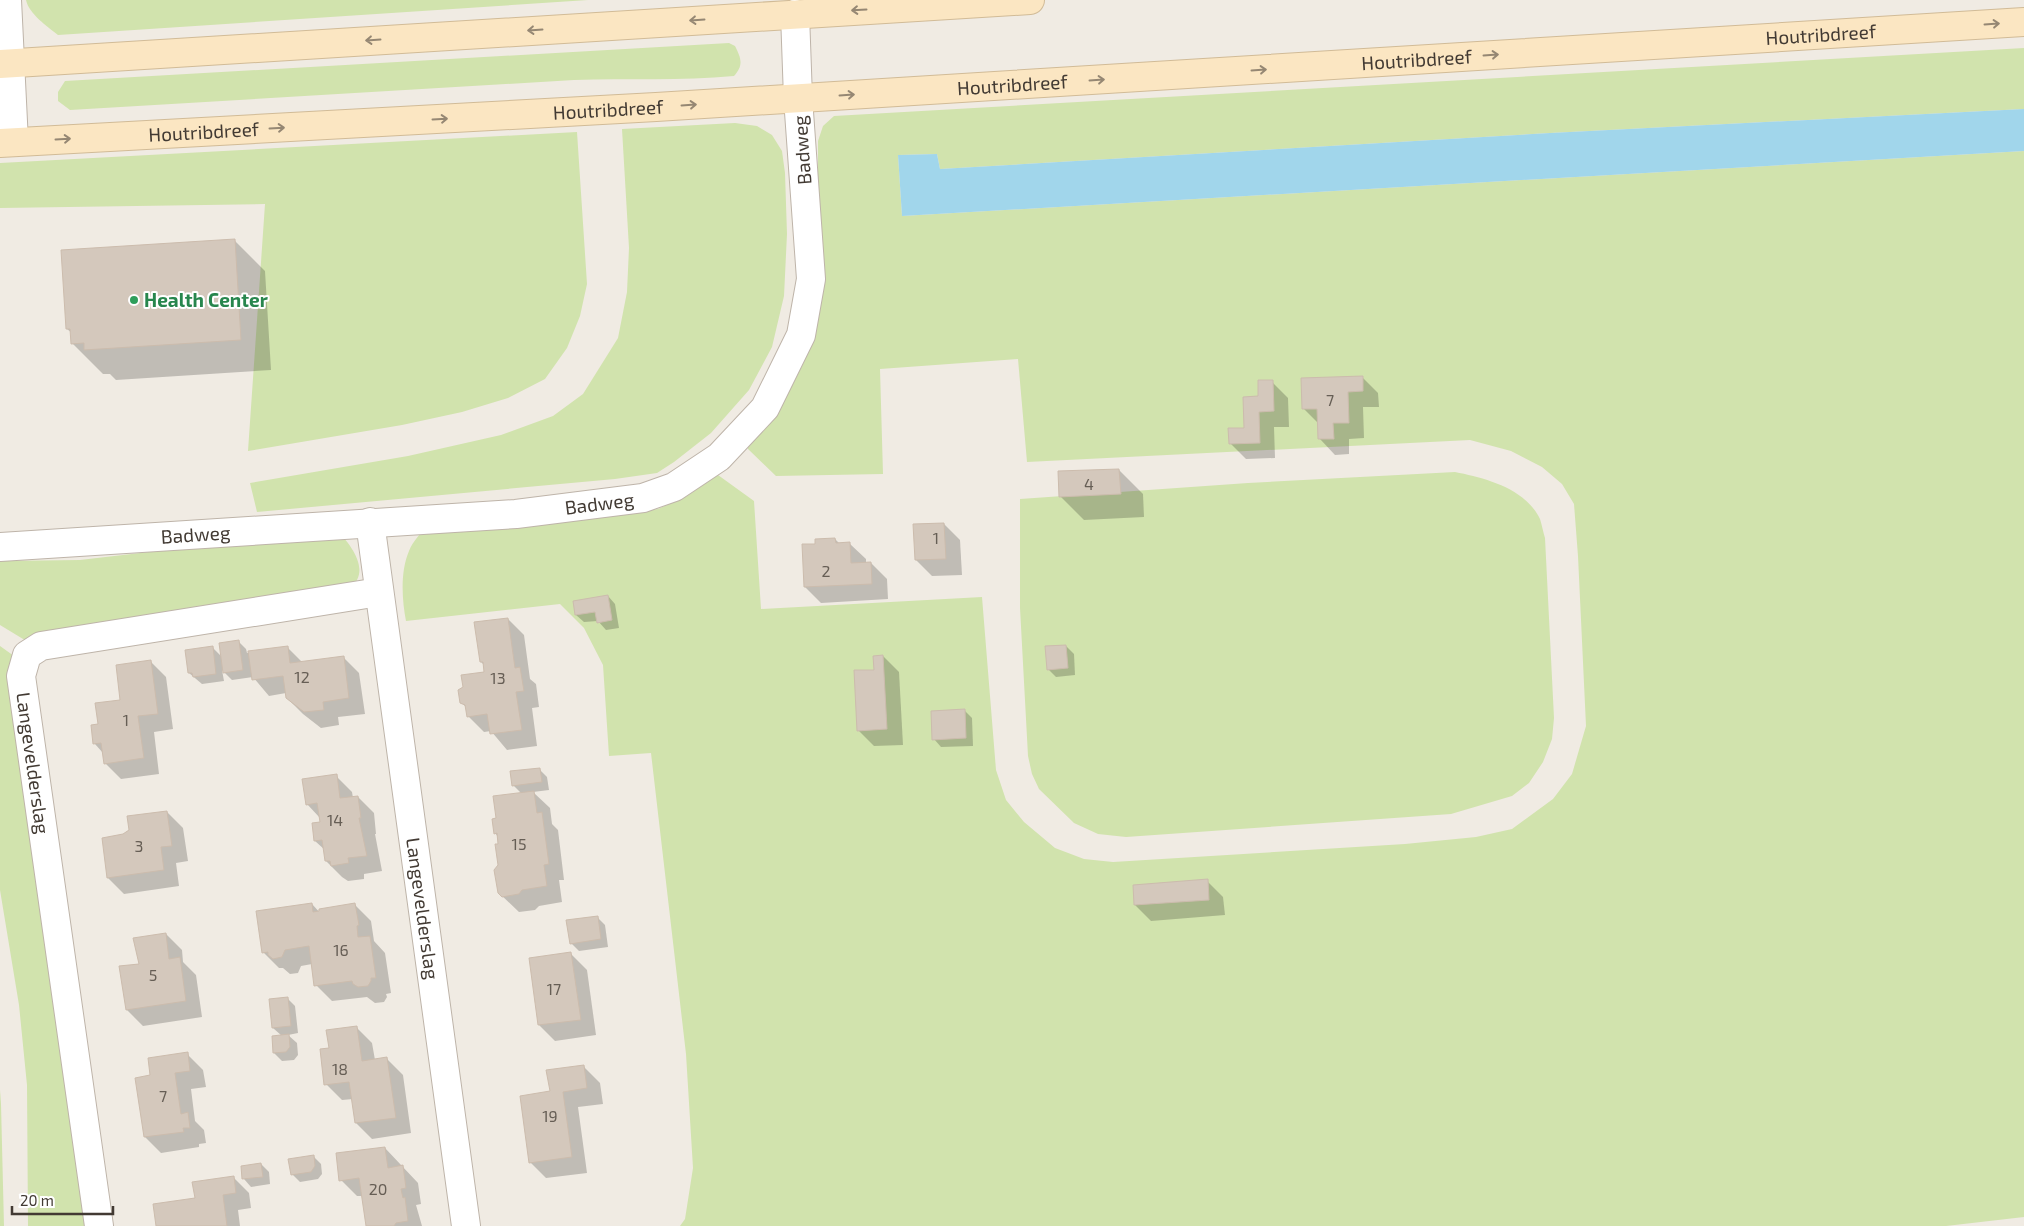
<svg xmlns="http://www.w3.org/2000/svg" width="2024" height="1226" viewBox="0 0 2024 1226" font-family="'Exo 2',sans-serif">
<rect width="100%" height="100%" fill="#f0ebe3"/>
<g fill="#d1e3ad">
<path d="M26 0H588L58 35C47 26 29 14 26 0Z"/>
<path d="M729 43 735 46C741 58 744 65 734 76 681 81 627 78 574 80L70 110 58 101V92L65 81Z"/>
<path d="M2024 48V109L1550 133 940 169 937 154 898 155 902 216 2024 151V1217L1946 1226H680L685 1219 693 1168 686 1054 651 753 609 756 603 665 584 628 560 604 406 621C402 600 400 572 409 551 413 541 421 533 428 525L626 513 658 509 687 496 718 475 754 501 761 609 982 597 996 770 1006 800 1024 822 1055 848 1084 859 1113 862 1405 844 1476 837 1512 829 1553 799 1572 774 1586 726 1578 556 1574 504 1562 484 1542 467 1511 451 1470 440 1027 462 1018 359 880 369 883 474 776 476 748 449V438L764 422 792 386 803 364 818 307V141L823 126 834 116Z"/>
<path d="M735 123 757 126 772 135 782 151 785 173 787 234 784 296 772 347 749 390 711 433 674 462 657 473 615 479 257 512 250 483 408 456 501 435 553 416 583 394 618 338 627 292 629 248 622 129Z"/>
<path d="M577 132 587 284 580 316 567 348 545 379 508 398 462 412 402 425 248 451 265 204 0 208V163Z"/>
<path d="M1455 472C1485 478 1525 488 1540 519 1542 525 1543 532 1545 538L1554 718 1552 739 1543 762 1529 783 1512 796 1451 814 1126 837 1098 834 1074 823 1039 789 1032 774 1028 756 1020 608V499L1248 483Z"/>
<path d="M337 530C348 542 366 563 357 580 355 585 349 589 346 592L28 642 0 625V561L80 560Z"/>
<path d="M0 646 14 656 87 1226H28L27 1085 19 1005 0 890Z"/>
<path d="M0 1090 1 1104 4 1226H0Z"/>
</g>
<path fill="#a1d6eb" d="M2024 109V151L902 216 898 155 937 154 940 169 1550 133Z"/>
<g fill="#0003">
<path d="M234 240 265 271 271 370 116 380 110 374H103L72 343V333L67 329Z"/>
<path d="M1362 377 1378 393 1379 407H1363L1364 438 1349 439V454L1335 455 1320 439 1319 424 1303 408Z"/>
<path d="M1272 382 1288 398 1289 427H1274L1275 458 1246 459 1230 443 1245 429 1260 397Z"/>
<path d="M1119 470 1143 494 1144 517 1084 520 1060 496Z"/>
<path d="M944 524 960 540 962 575 932 576 916 560Z"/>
<path d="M835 539 840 544H850L866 559V563H871L887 579 888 599 821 603 805 587Z"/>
<path d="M608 596 615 604 619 628 606 630 598 621 584 622 576 615Z"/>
<path d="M508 619 524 635 530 679 536 684 539 707 532 708 537 746 507 750 491 731 484 732 468 716 467 708 461 702 486 673 485 666 481 662Z"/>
<path d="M238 641 246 649 247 653 287 647 303 663 343 657 359 673 365 714 338 717 339 725 321 728 303 714 287 698 286 693 269 696 253 677 232 680 222 670 224 681 202 684 189 673 212 647 222 657Z"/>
<path d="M1066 646 1074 654 1075 675 1056 677 1048 669Z"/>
<path d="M883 656 899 672 903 745 874 746 858 730 875 671Z"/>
<path d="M150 661 166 677 173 729 154 732 159 774 121 779 105 763 103 753 95 744 92 726 100 725 122 701Z"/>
<path d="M964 710 972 718 973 746 941 747 934 739Z"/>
<path d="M539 769 547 777 549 790 533 792 550 808 552 824 558 830 564 880H559L562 902 539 906 535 910 519 912 499 893 500 846 498 837 495 833 497 818 521 793 513 785Z"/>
<path d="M336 776 352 792 353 798 358 797 374 813 376 834H375L382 871 364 874V879L348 881 342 877 326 861 325 850 315 841 321 823 320 818 307 804Z"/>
<path d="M167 812 183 828 188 861 176 863 179 886 124 894 108 878 123 836Z"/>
<path d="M1207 881 1223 897 1225 915 1151 921 1135 905Z"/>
<path d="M312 904 321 914 355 905 371 921 374 941 385 953 391 993 386 994 387 997 384 1002 375 1003 367 997 332 1001 316 985 312 964 301 966 298 973 290 974 283 968H279L263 952Z"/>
<path d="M597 917 605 925 608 947 579 951 571 943Z"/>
<path d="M166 934 182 950 183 962 196 975 202 1017 143 1026 127 1010 140 965Z"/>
<path d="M571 954 587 970 596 1035 555 1041 539 1025Z"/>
<path d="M287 998 295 1006 298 1033 288 1035 297 1043 298 1055 294 1060 282 1061 274 1053 273 1037 282 1036 273 1028Z"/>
<path d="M356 1027 372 1043 375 1060 387 1059 403 1075 411 1133 372 1139 356 1123 353 1099 342 1100 326 1084 330 1049Z"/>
<path d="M187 1054 203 1070 206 1087 191 1089 195 1121 204 1130 206 1143 199 1144V1147L161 1153 145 1137 152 1076Z"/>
<path d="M584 1067 600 1083 603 1104 578 1107 587 1173 546 1178 530 1162 551 1092Z"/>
<path d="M385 1148 418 1183 421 1204 416 1205 422 1226H367L363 1196H357L341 1180Z"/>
<path d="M313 1156 321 1164 322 1174 318 1179 300 1182 292 1174Z"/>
<path d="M261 1164 269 1172 270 1184 251 1187 244 1179Z"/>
<path d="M233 1177 249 1193 251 1208 238 1210 240 1226H157Z"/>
</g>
<g fill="#d4c8bc" stroke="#ccbcad">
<path d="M235 239 241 340 84 350V343L71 344 70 329H66L61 250Z"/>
<path d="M1363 376V391L1348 392 1349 423H1333L1334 439H1318L1317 409H1302L1301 378Z"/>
<path d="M1258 380H1273L1274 411 1259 412 1260 443 1229 444 1228 428H1244L1243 397 1258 396Z"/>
<path d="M1119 469 1121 494 1059 497 1058 471Z"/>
<path d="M944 523 946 559 915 560 913 524Z"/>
<path d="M835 538 836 543 850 542 851 563 871 562 872 584 804 587 802 544H815V539Z"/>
<path d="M608 595 612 620 597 623 595 612 575 615 573 601Z"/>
<path d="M508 618 515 668 520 667 524 691 516 692 522 730 490 734 487 714 467 717 465 705 460 703 458 690 463 687 461 675 484 672 483 662H480L474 622Z"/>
<path d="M239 640 243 670 223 673 219 643Z"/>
<path d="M1066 645 1068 668 1047 670 1045 646Z"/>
<path d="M213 646 216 674 193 677 192 673H188L185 650Z"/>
<path d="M288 646 290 663 344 656 349 698 323 702 324 710 304 712 286 698 283 676 252 680 248 651Z"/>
<path d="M883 655 887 729 857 731 854 670H874L873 656Z"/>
<path d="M151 660 158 714 138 716 144 758 104 764 101 743 93 744 91 725 98 724 95 703 120 700 116 665Z"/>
<path d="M965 709 966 738 932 740 931 711Z"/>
<path d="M540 768 542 782 512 786 510 771Z"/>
<path d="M337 774 340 798 358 796 361 818H359L367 856 348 858 349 863 331 866 330 861H325L322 840 314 841 312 823 320 822 317 803 306 805 302 779Z"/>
<path d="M534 791 537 813 542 812 549 864 544 865 547 886 522 890 519 894 502 897 498 893 494 870 498 865 495 844H498L497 833 494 834 492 819 496 818 493 796Z"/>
<path d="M167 811 172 846 161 847 164 870 107 878 102 838 123 834 129 830 127 816Z"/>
<path d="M1208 879 1209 900 1134 905 1133 885Z"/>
<path d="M312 903 313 912 319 911V909L355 903 359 925 357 926 358 937 370 936 376 978H371V981L368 986 358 987 353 984 352 981 314 986 309 946 285 950 282 957 273 959 268 955V952L262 953 256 911Z"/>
<path d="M598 916 601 939 570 944 566 920Z"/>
<path d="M166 933 169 959 180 957 186 1001 126 1010 119 966 139 964 133 938Z"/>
<path d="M571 952 581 1020 538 1025 529 958Z"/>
<path d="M288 997 291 1026 272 1028 269 999Z"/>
<path d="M357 1026 362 1061 387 1057 396 1118 355 1123 349 1082 324 1085 320 1049 329 1048 326 1030Z"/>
<path d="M289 1034 290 1047 286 1052 273 1053 272 1036Z"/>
<path d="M188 1052 190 1071 175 1073 181 1114 188 1112 190 1128H183L184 1132 144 1137 135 1078 150 1075 148 1058Z"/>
<path d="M584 1065 587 1088 563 1092 572 1157 529 1163 520 1096 550 1091 546 1070Z"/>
<path d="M385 1147 388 1168 403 1165 406 1188 401 1189 403 1198 405 1197 408 1221 396 1223 394 1226H366L359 1178 339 1181 336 1153Z"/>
<path d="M314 1155 315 1166 311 1172 291 1175 288 1159Z"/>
<path d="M261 1163 263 1177 242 1179 241 1166Z"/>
<path d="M234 1176 236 1193 223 1195 227 1226H156L153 1204 195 1198 192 1182Z"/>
</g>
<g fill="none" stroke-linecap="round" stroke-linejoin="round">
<g stroke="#beb4a9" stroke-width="30">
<g id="minor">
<path d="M7 0 14 142"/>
<path id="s1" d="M370 522 466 1226"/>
<path id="s2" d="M0 547 516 514 643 498 674 487 719 457 765 408 801 335 811 279 798 98 795 14"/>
<path d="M99 1226 21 676 27 655 41 646 379 592"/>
</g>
</g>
<g stroke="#d1bb97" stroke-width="30">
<g id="secondary">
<path d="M0 64 1030 0"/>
<path id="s3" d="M0 143 656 107 2024 22"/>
</g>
</g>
<use href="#minor" stroke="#fff" stroke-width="28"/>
<use href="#secondary" stroke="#fbe6c2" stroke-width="28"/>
</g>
<defs><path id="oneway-shaft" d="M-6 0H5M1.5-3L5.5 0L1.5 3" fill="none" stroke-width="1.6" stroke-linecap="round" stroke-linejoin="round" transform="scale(1.25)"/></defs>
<g stroke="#958773">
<use href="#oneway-shaft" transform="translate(859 10) rotate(177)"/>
<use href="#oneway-shaft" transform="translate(697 20) rotate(176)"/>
<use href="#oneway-shaft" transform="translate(1992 24) rotate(-4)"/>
<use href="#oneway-shaft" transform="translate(535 30) rotate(176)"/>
<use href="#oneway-shaft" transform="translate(373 40) rotate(176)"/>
<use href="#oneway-shaft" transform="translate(1491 55) rotate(-4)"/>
<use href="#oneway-shaft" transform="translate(1259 70) rotate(-4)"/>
<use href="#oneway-shaft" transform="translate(1097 80) rotate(-4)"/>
<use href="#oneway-shaft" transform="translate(847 95) rotate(-4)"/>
<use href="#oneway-shaft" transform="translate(689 105) rotate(-4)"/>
<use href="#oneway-shaft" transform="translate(440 119) rotate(-3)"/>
<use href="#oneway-shaft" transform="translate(277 128) rotate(-3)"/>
<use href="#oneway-shaft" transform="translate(63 139) rotate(-3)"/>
</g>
<circle fill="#2e9e5b" stroke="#fff" stroke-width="2" cx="134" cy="300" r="5"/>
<g text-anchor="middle" stroke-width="4" stroke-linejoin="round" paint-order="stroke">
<g font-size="16" fill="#665e55">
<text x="1330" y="406">7</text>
<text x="1089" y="490">4</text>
<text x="936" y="544">1</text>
<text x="826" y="577">2</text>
<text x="302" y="683">12</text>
<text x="498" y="684">13</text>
<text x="126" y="726">1</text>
<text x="335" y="826">14</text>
<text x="519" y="850">15</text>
<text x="139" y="852">3</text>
<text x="341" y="956">16</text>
<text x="153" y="981">5</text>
<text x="554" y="995">17</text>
<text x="340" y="1075">18</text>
<text x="163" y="1102">7</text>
<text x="550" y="1122">19</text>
<text x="378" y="1195">20</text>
</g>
<g font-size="19" fill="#423a33" stroke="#fff">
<text dy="7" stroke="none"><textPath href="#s3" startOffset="1824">Houtribdreef</textPath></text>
<text dy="7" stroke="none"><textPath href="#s3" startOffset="1419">Houtribdreef</textPath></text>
<text dy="7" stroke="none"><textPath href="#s3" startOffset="1014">Houtribdreef</textPath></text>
<text dy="7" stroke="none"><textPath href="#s3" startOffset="609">Houtribdreef</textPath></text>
<text dy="7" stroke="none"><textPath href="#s3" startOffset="204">Houtribdreef</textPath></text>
<text transform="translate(802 150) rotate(-94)" y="7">Badweg</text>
<text dy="7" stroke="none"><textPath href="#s2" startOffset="601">Badweg</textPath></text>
<text dy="7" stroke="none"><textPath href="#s2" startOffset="196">Badweg</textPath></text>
<text transform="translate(33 763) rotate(82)" y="7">Langevelderslag</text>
<text dy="7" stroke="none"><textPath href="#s1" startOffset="390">Langevelderslag</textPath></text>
</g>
<g font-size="19" font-weight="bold" fill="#27864d" stroke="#fff" text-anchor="start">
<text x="144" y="307">Health Center</text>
</g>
</g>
<path d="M12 1206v8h101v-8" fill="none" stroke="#423a33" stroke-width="2.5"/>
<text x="20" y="1206" font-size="15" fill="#423a33" stroke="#ffffff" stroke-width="4" paint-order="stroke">20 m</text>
</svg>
